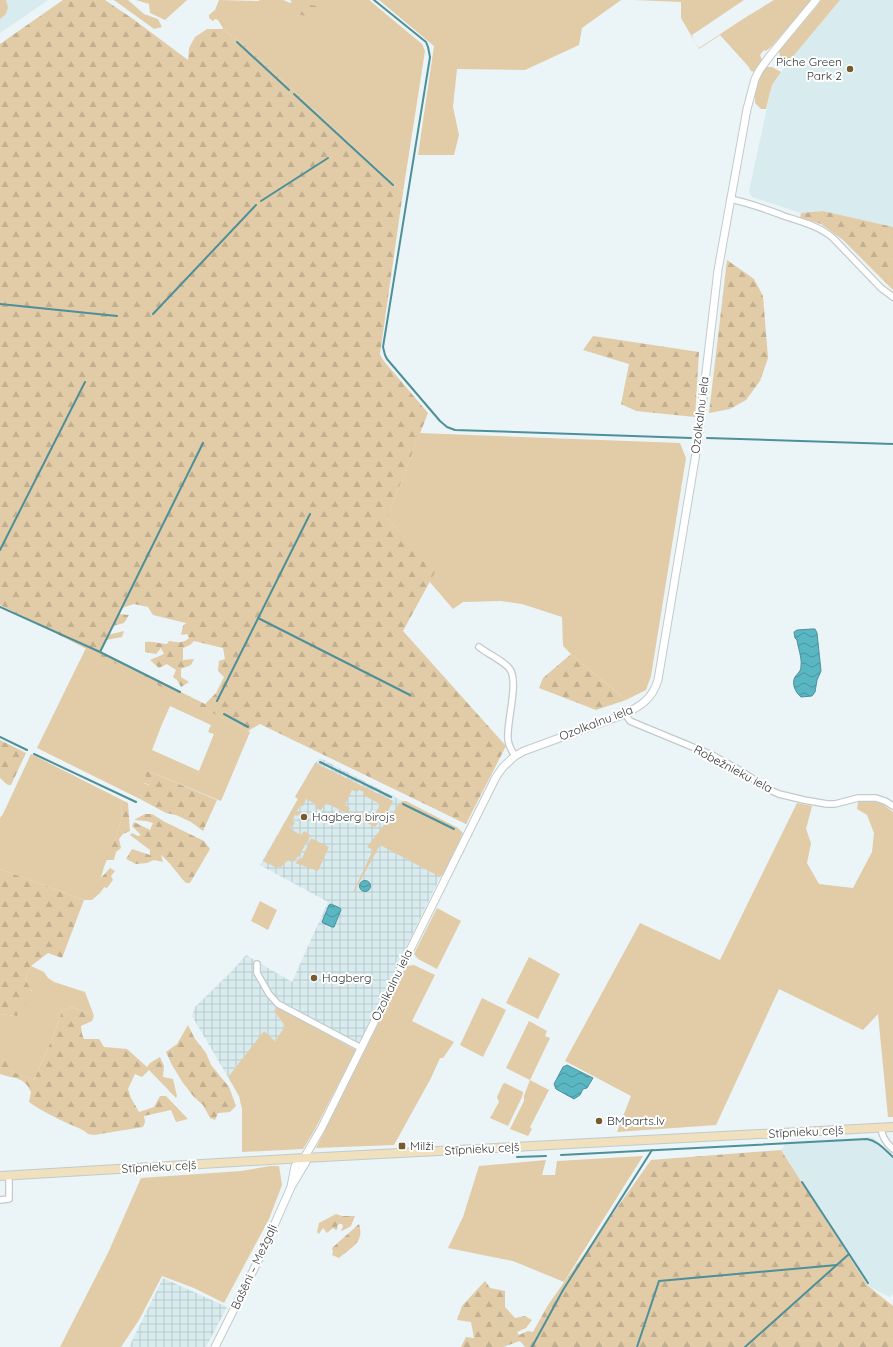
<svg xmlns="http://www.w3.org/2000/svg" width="893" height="1347" viewBox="0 0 893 1347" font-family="Quicksand,sans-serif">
<defs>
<pattern id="industrial-grid" width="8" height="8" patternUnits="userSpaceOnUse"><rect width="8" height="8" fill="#d8ebee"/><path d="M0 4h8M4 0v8" fill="none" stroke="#bacacd"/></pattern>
<pattern id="forest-firs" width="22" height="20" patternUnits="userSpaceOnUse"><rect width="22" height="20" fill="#e2cba7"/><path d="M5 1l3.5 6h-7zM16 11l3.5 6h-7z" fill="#c2af90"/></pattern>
<pattern id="water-waves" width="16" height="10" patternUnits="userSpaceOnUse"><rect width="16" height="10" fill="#59b6c3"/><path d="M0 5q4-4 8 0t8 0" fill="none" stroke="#4a959f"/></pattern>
</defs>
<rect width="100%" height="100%" fill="#ebf4f6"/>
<g fill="#d8ebee">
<path d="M0 0H48L0 33Z"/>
<path d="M840 0H893V227L823 211 801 213 752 197 749 191 772 85 790 60Z"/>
<path d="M873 1137 893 1156V1294L890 1297 868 1286 781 1150 787 1142Z"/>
</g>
<g fill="url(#industrial-grid)">
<path d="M319 759H322L462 832 356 1050 277 1007 274 1011 285 1026 275 1041 264 1032 228 1077 192 1016 195 1007 231 972 246 955 292 982 328 902 260 865 298 799 295 797 315 763Z"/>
<path d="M163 1278 227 1307 206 1347H129Z"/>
</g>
<g fill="#e2cba7" fill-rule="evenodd">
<path d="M0 0H6L8 7 6 14 0 19Z"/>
<path d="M114 0H128L144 14 158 19 162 27 154 29Z"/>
<path d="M136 0H187L165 20 150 13 149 4Z"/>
<path d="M219 0 259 1V0H283L290 3 292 2 290 0H369L422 44 425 51 403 192 241 42 222 29 223 28 218 20 215 19 213 21 209 18V15L215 10Z"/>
<path d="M379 0H621L582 28 579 45 525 70 457 69 453 107 459 135 454 155H418L434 46Z"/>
<path d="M634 0H744L692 35 694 41 699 48 743 19 774 0H811L772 46 766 51 764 50 760 55 762 60 755 72 751 71 748 66 720 35 699 49 681 18V2Z"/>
<path d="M821 0H840L790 60H784L780 57 779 51 817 6Z"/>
<path d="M767 67H772L781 72 772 85 766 109H761L755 103V91L764 69Z"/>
<path d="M420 433 680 443 686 458 651 676 646 690 626 700 571 654 563 646 562 617 522 604 501 601 463 602 453 609 429 581 434 572 387 518Z"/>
<path d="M86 648 250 732 221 801 146 770 151 780 150 785 144 783 141 793 142 800 37 748ZM170 706 211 725 208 732 214 734 199 771 152 750 162 724Z"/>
<path d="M31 754 122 800 121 821 104 867 100 881 96 890 101 892 92 900H84L0 869V818L3 814Z"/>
<path d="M315 763 393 801 389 809 375 827 355 817 354 815 356 811 373 819 380 804 363 795 364 792 359 790 357 792 352 790 345 805 350 808 348 812 346 813 326 803 321 810 315 808 317 805 306 799 303 806H300L297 811 300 812 298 816 295 815 292 821 295 822 293 826H291L289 828 301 835 304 831 309 834 310 836 299 856 292 862 288 860 281 867H275L263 861 298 799 295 797Z"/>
<path d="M402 801H406L458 828 463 833 444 873 440 877 380 845 354 892H353L373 850 367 847 393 813 398 805Z"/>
<path d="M869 801 881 803 893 812V1117H888L878 1014 863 1030 779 989 716 1125 617 1132 631 1096 565 1061 640 923 720 960 797 803 812 806 806 829 811 843 807 863 819 884 853 888 872 852 874 833 867 815 857 809 858 802Z"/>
<path d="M311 838 329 847 318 871 295 863 302 858Z"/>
<path d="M260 901 277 910 268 930 251 921Z"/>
<path d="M437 908 461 921 437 969 418 959 414 954Z"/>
<path d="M529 957 560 974 538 1019 506 1003Z"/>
<path d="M414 965 435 975 412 1021 454 1042 443 1058H440L431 1078 394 1145 316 1148 407 966Z"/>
<path d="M31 966 44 972 48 978 54 982 85 992 94 1016 72 1007 62 1011 54 1034 34 1080 10 1071V1065L0 1055V1014L17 1016 32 991 25 979Z"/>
<path d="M482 998 506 1010 483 1057 460 1045Z"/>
<path d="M277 1007 356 1050 314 1131 303 1149 242 1152V1109L239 1096 228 1077 264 1031 275 1041 285 1026 274 1011Z"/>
<path d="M529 1021 547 1031 545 1036 550 1038 530 1080 549 1090 530 1127 532 1129 528 1136 510 1129 524 1101V1096L530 1080 506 1068Z"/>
<path d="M505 1083 523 1092 522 1097 508 1126 490 1118 499 1102 497 1097 503 1084Z"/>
<path d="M643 1156 564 1282 513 1261 448 1248 463 1217 479 1166 546 1160 542 1175H555L557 1161Z"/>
<path d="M270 1166H279L282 1185 269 1219 224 1303 194 1288 162 1276 139 1320 121 1347H60L108 1253 141 1178 241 1171Z"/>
</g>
<g fill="url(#forest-firs)" fill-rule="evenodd">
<path d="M63 0H105L133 19 188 60 189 48 195 37 207 29H222L241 42 403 192 380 354 383 360 428 413 387 518 435 572 403 631 506 746 466 824 260 724 248 731 0 605V44ZM134 604 148 607 153 615 186 623 183 626 181 635 187 634 189 638C183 644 176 642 169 641L167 644C159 644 153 641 145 642V652L156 654 161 648 164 654 150 660 159 668 167 664 176 670 173 677 177 680 181 687 189 682 181 677V669L191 665 194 659 183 660V648L190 645 194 641 223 648 225 659 219 661 218 671 224 677 216 693 205 704 100 652 106 640 122 637 124 631 108 635 113 626 124 623 129 615 119 614 122 608Z"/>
<path d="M307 4 325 8 320 12 318 18 314 10 311 11 308 7 307 9 309 19H307L305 16 299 14V9Z"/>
<path d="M823 211 893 227V290L843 240 821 224 800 218 801 213Z"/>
<path d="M727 260 754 279 763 296 768 358 760 381 746 400 730 409 709 413Z"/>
<path d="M593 336 699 352 695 417 636 411 621 404 629 364 583 350Z"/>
<path d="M571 654 626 700 596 710 539 688 543 678Z"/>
<path d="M0 740 26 753 11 785H8L0 778Z"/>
<path d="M146 770 217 800 203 831 191 822 176 815 166 813 142 800 141 793 143 783 149 785 151 780 146 778Z"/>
<path d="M122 800 128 803 130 831 123 834 119 839 121 848 116 852 114 860H106L121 821Z"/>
<path d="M145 814H152L165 822 204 841 210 849 190 883H186C177 874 171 863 161 855L163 862 154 860 147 863 136 864 126 859 132 849 150 855V850L130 835 132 833 138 836 141 835 132 826 134 822 150 830 153 823 146 821 134 820Z"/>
<path d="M110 868 115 871 111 876 113 880 107 888 104 887 101 892 95 890 101 878Z"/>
<path d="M0 869 84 900 62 958 48 953 31 966 25 979 32 991 28 1000 17 1016 0 1014Z"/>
<path d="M72 1007 94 1016 92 1021 81 1026 82 1034 84 1039H99L104 1047 127 1049 147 1067 150 1063 160 1057 164 1066 163 1077 173 1079 177 1096 176 1098 149 1070 142 1077 135 1074 128 1089 131 1098 139 1112 154 1107 160 1096H166L188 1119 176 1122 171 1110 144 1116 145 1122 143 1127 94 1135 88 1134C83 1129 76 1127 69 1124 55 1117 41 1111 29 1102L31 1092C24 1076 14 1079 0 1074V1055L11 1065 10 1071 34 1080 54 1034 62 1011Z"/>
<path d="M188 1025 195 1039 206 1053 211 1065 229 1087 236 1106 230 1112 218 1113 215 1120 210 1118 203 1105 194 1097 183 1083 172 1065 166 1052 177 1044Z"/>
<path d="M781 1150 868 1286 893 1306V1347H525L520 1341 503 1347H461L466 1337 474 1338 471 1322 457 1320 462 1306 485 1281 490 1288 505 1291V1307L515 1318 525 1316 532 1320 526 1328 517 1332 519 1335 528 1331 533 1332 548 1305 651 1160Z"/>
<path d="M336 1214 342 1216H355L351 1226 342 1231 341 1230 343 1227 342 1224H339L337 1226 338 1228 336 1230 333 1228 327 1233 323 1228 319 1234 317 1232 319 1223Z"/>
<path d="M359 1224C365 1243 351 1247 339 1258L332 1255 333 1252 332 1248Z"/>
</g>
<g fill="url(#water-waves)" stroke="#4e9099">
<path d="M812 629H815L817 633 821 671 817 680 815 692 812 696 801 697C796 693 791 684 795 677 798 673 801 671 801 666 802 657 798 648 797 640L795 638 794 632 797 630Z"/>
<circle cx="365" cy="886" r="5.5"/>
<path d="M331 904 340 908 341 910 334 927H332L323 923 322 922 329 905Z"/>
<path d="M567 1065 593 1078 587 1088 583 1089 580 1095 574 1099 556 1089 554 1084 563 1067Z"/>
</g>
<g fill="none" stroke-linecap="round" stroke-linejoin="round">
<g stroke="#4e9099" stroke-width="2">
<path d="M374 0 426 42 428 47 430 57 383 347 385 355 387 359 440 421 447 427 455 430 691 438"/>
<path d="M237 42 289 90"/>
<path d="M294 94 393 185"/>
<path d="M261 201 328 158"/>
<path d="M0 304 117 316"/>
<path d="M153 314 256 205"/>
<path d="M707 438 893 444"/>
<path d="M0 550 85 382"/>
<path d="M0 607 100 652 180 692"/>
<path d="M258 618 410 695"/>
<path d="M100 652 203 443"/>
<path d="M217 701 310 514"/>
<path d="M224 714 248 727"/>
<path d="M0 737 27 750"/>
<path d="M34 754 136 802"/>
<path d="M320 762 391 797"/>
<path d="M403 804 454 829"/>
<path d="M561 1155 867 1139C878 1141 885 1150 893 1157"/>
<path d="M517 1157 546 1156"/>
<path d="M802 1182 868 1283"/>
<path d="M532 1347 563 1290 652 1150"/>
<path d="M637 1347 659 1281 837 1265"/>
<path d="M745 1347 849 1254"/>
</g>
<g stroke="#c1cbcc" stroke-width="8">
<g id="minor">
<path d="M730 199C749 203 766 209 784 216 802 222 819 226 833 238L881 288 893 297"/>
<path d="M479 647C488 654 502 660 509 668 520 680 506 723 508 739 508 745 512 751 515 756"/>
<path d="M625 714 630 721 637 724 712 755 741 771 770 790 779 794 804 800 827 804H835L858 798H876L885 801 893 806"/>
<path d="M257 964V973L269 994 278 1004 361 1048"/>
<path d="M881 1128C882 1137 886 1143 893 1149"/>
<path d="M0 1200 9 1199V1175"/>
</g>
</g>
<g stroke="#c1cbcc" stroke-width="9">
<g id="tertiary">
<path d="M291 1187 295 1166 304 1158 321 1129 496 777 503 767 515 756 524 751 625 714C642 705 652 699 658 680L698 441 718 270 747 109 755 79 759 71 769 57 816 0"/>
<path d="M215 1347 261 1255 291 1187 306 1162 304 1158"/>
</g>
</g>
<g stroke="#c1cbcc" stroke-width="10">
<path id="secondary" d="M0 1176 304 1158 893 1127"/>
</g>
<use href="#minor" stroke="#fff" stroke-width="5.5"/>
<use href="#tertiary" stroke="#fff" stroke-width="7"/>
<use href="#secondary" stroke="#f1e0be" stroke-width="8"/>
</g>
<g fill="#775b2e" stroke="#fff" stroke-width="1.5">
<circle cx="850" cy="69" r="4"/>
<circle cx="304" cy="817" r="4"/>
<circle cx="314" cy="978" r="4"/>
<circle cx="599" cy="1121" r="4"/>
<rect x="398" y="1142" width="8" height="8" rx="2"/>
</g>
<g text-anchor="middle" stroke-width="4" stroke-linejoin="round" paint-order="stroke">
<g font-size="12" fill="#343738" stroke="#fff" text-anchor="start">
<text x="842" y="66" text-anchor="end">Piche Green<tspan x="842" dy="14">Park 2</tspan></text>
<text x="312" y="821">Hagberg birojs</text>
<text x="322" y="982">Hagberg</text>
<text x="607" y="1125">BMparts.lv</text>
<text x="410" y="1150">Milži</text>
</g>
<g font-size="12" fill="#343738" stroke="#fff">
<text transform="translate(700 415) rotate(-83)" y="4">Ozolkalnu iela</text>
<text transform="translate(596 723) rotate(-21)" y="4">Ozolkalnu iela</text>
<text transform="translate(733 769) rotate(28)" y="4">Robežnieku iela</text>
<text transform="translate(392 985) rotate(-64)" y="4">Ozolkalnu iela</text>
<text transform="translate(806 1132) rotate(-3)" y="4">Stīpnieku ceļš</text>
<text transform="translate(482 1149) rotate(-3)" y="4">Stīpnieku ceļš</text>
<text transform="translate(159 1167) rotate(-3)" y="4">Stīpnieku ceļš</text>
<text transform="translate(254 1267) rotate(-65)" y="4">Bašēni – Mežgaļi</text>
</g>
</g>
</svg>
